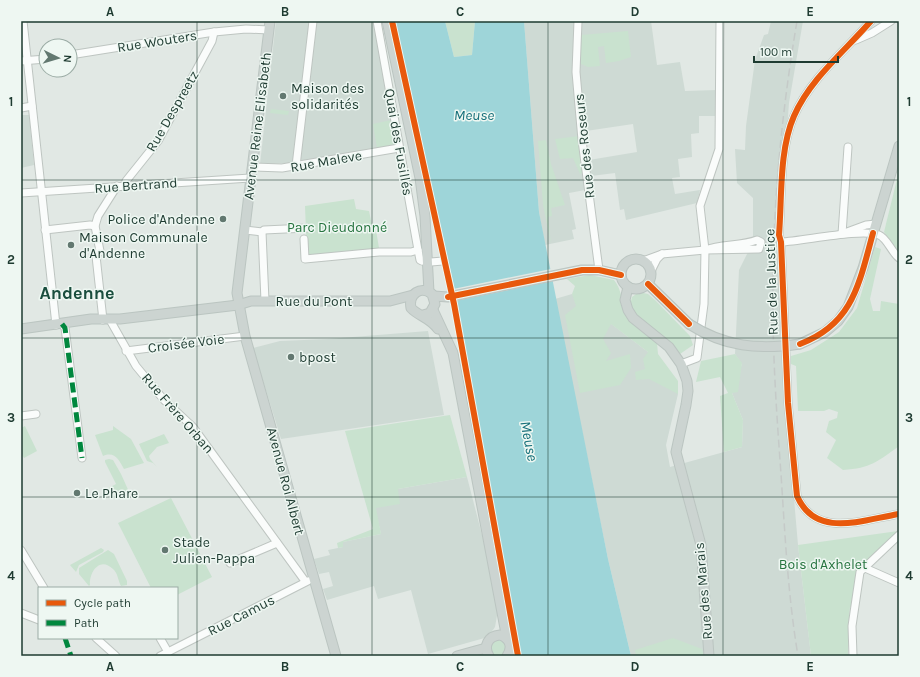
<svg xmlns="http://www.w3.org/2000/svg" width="920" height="677" viewBox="0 0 920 677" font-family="Karla,sans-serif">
<rect width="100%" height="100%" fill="#e1e8e4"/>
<g fill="#cedad4">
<path d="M276 21H374L395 145 289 163 260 164Z"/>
<path d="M524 21H651L657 65 680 62 685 91 717 90V116H699V133L691 134 692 157 678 159 680 177 672 178 675 194 700 190 697 203 626 220 624 209 620 210 615 173 591 176 589 160 637 152 633 124 586 131 579 136 585 190 569 193 576 229 572 230 574 239 545 245 539 212Z"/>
<path d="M771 21H803L789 103 781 209 780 336 798 545 811 656H631L608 559 555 299 572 294 648 352 678 394 666 445 670 467 742 447 743 420 732 393 742 364 735 354 739 270 753 242V198L737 183 735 149 745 150 746 126 755 60 764 35 768 34Z"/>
<path d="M21 115H29L34 165 21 168Z"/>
<path d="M428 331 444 415 281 439 253 348 280 341 328 339Z"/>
<path d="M467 477 490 566 498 610 495 627 488 637 428 654 411 590 378 599 374 586 327 600 323 589 333 586 329 572 319 574 314 559 330 555 328 550 343 547V542L381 534 375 508 398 489Z"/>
</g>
<g fill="#c9e2cf">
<path d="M445 21H475L472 55 454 57Z"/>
<path d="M628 31 631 57 619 61 606 63 604 46 598 47 600 66 588 67 581 64V35Z"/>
<path d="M271 109 289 111 288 115 270 113Z"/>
<path d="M391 120 395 145 377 148 373 124Z"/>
<path d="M579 136 583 173 580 174 573 158 560 159 555 139Z"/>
<path d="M546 140 551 164 565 205 551 208 552 216 548 217 551 244 543 205 538 141Z"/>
<path d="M899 171V253L884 232Z"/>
<path d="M354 199 356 209 369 211 373 230H376L379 248 307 257 305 206Z"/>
<path d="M875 247 881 249 870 299 873 311H880L881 301 899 304V446C877 462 871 468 843 470L827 458 836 440 826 432 829 421 837 418 838 412 829 409 824 411H798L796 366 791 364V356L811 350 839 332 857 308Z"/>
<path d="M590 275 614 280C623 291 621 304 628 318 634 327 648 336 657 343L658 354 678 381V394L649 379 636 380 635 372 645 369 643 359 648 352 611 324 603 339 611 353 606 361 630 354 631 368 620 385 580 393 565 315 576 306 572 294 575 286 567 279Z"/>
<path d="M639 292 648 294 656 301 690 336 693 345 680 354 634 314 630 305 632 297Z"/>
<path d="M735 354 742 363 738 392 732 393 743 420 742 447 724 452 720 396 728 393 720 377 696 382 701 361Z"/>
<path d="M450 415 467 477 398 489 400 504 376 508 381 534 343 542V547L338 548 337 543 373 529 345 431Z"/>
<path d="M25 426 37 451 24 458 21 453V428Z"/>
<path d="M113 426 131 439 144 463 124 469C119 460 115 451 103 456L95 435 113 430Z"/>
<path d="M164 434 169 443 157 447 149 456 150 459 157 467 153 463 147 461 139 444Z"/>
<path d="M109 459 113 460 121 474 130 494 113 499 107 489 116 484 105 462V460Z"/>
<path d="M171 498 212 577 177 595V588H151L118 523Z"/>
<path d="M898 531 857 569 852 607H850L848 629V656H811L798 545Z"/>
<path d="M101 548 104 550 103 552 79 565 76 572 70 565Z"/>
<path d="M108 550 114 554 127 581V585L121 586C118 581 118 573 113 569 100 556 89 572 90 585L89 586 79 574V568Z"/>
<path d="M673 638 702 649 704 656H636L635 650Z"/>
<circle cx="498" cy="648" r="8"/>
</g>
<path fill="#9ed5d9" d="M395 21H445L454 57 472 55 475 21H524L539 212 608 559 631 656H521L474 398H471L470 386 472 385 456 295Z"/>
<path fill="#e1e8e4" d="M551 269 553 281 455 301 453 289Z"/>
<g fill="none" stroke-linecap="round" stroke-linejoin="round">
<g stroke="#bec5c1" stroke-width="9">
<g id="minor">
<path d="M23 21 56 325"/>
<path d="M377 21 418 250 420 260 422 261"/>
<path d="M578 21 576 72 582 140 599 270"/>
<path d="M871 21C845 51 810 79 794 116 779 150 782 198 779 235L781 242 788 403 797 496C816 539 862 520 899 514"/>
<path d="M856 40 872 33 891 21"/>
<path d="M70 55 214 32 246 29 269 30"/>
<path d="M21 61 46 59"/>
<path d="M21 108 32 106"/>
<path d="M296 166 313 21"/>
<path d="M252 167 282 168 399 148"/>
<path d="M126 186V181L158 141 212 41 214 32"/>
<path d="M21 193 250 178"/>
<path d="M45 230 90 225 95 226"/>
<path d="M245 230 262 232 265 301"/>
<path d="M262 232 264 230 307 228"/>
<path d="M847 232 866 225 876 224"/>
<path d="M842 234 848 147"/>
<path d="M304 239 305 259 379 252H411L418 250"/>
<path d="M781 242C804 241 862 228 879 235 887 238 892 253 899 258"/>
<path d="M643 261 662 254 705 250 759 249 761 242 757 240C741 246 722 244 705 250"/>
<path d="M431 262 443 261"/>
<path d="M651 271 657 259 662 254"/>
<path d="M103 320 96 256 100 251 95 226 98 216 117 186"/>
<path d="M110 320 136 366 164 400 193 427 305 581"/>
<path d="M62 324 65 328 82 458"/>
<path d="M126 351 245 336"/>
<path d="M681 364 697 358 704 304 705 250 700 206 719 149 720 21"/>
<path d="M21 416 36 414"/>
<path d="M21 550 44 588"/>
<path d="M230 563 277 543"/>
<path d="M865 568 899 583"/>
<path d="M21 613 39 620"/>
<path d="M96 638 116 656"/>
<path d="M160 638 168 652"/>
<path d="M160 656 308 581"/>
<path d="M853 656 852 626 860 572 899 535"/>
</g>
</g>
<g stroke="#bbc5c1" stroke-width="11">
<g id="major">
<path d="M270 21 237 293 245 336 336 656"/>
<path d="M387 21 420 178 425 216 429 292"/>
<circle cx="636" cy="274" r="15"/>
<path d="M648 284 689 324"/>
<path d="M628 287 625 300 628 310 633 318 669 347 681 364 687 381 688 391 686 405 676 452 701 545 709 656"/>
<path d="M434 296 448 297 582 270H599L621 275"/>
<path d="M433 310 453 353 507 639"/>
<path d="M423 315 430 313 435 304 432 294C421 285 408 294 411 308 418 316 429 317 438 329"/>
<path d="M21 329 91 319H120L238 305 251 301H390L413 295"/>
<path d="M800 344 825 332 838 321 848 307 863 268 899 146"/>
<path d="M457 656 486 648"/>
<path d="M489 656C483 646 488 636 500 635 510 638 513 647 507 656"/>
</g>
</g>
<use href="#minor" stroke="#fafcfb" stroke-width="7"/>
<use href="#major" stroke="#ccd4d1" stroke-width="9"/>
<path stroke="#c5cac8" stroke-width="1.5" stroke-dasharray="8 4" stroke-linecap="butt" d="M797 21C781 116 772 212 773 308 773 363 777 419 781 474 785 535 788 596 798 656"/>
<g stroke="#bbc5c1" stroke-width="11" stroke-linecap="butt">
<path id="major-bridge" d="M689 324C725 347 758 350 800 344"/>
</g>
<use href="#major-bridge" stroke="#ccd4d1" stroke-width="9"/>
<g stroke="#00873e" stroke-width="5" stroke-dasharray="10 5" stroke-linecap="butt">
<path d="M62 324 65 328 82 458"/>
<path d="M65 638 71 656"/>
</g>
<g stroke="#eef7f2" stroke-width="8">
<g id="cycleway">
<path d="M392 21 454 304 518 656"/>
<path d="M871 21C845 51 810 79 794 116 779 150 782 198 779 235L781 242 788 403 797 496C816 539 862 520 899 514"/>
<path d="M648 284 689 324"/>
<path d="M448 297 582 270H599L621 275"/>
<path d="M800 344C853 324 859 284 873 233"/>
</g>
</g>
<use href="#cycleway" stroke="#e8590c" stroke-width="6"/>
</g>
<path fill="none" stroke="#1e3b31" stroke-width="1" stroke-opacity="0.55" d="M197 21V656M372 21V656M548 21V656M723 21V656M21 180H899M21 338H899M21 497H899"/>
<g fill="#627870" stroke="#eef7f2" stroke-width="1.5">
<circle cx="283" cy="96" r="4"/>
<circle cx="223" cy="219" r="4"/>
<circle cx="71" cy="245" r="4"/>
<circle cx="291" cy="357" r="4"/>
<circle cx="77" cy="493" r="4"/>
<circle cx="165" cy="550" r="4"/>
</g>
<g text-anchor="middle" stroke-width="3" stroke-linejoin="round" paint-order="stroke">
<g font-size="14" fill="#1e3b31" stroke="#eef7f2">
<text transform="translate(157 41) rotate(-9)" y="5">Rue Wouters</text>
<text transform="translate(172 111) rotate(-60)" y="5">Rue Despreetz</text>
<text transform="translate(257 126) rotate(-83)" y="5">Avenue Reine Elisabeth</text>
<text transform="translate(399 142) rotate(80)" y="5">Quai des Fusillés</text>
<text transform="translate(584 146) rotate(-96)" y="5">Rue des Roseurs</text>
<text transform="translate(326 161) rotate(-10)" y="5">Rue Maleve</text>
<text transform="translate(136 185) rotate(-4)" y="5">Rue Bertrand</text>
<text transform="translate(771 282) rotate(-92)" y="5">Rue de la Justice</text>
<text x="314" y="306">Rue du Pont</text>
<text transform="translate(186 343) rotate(-7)" y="5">Croisée Voie</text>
<text transform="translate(178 413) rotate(49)" y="5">Rue Frère Orban</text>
<text transform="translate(286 481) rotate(75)" y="5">Avenue Roi Albert</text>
<text transform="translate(703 591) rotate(-95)" y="5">Rue des Marais</text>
<text transform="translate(241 615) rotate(-27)" y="5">Rue Camus</text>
</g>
<g font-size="14" fill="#1e3b31" stroke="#eef7f2" text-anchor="start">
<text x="291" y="93">Maison des<tspan x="291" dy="16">solidarités</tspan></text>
<text x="215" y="224" text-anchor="end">Police d'Andenne</text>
<text x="79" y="242">Maison Communale<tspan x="79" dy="16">d'Andenne</tspan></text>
<text x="299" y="362">bpost</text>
<text x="85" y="498">Le Phare</text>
<text x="173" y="547">Stade<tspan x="173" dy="16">Julien-Pappa</tspan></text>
</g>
<g font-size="14" fill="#26743f" stroke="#eef7f2">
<text x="337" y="232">Parc Dieudonné</text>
<text x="823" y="569">Bois d'Axhelet</text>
</g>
<g font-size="15" font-style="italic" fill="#16707a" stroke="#eef7f2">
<text x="474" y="120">Meuse</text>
<text transform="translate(529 441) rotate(79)" y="5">Meuse</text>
</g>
<g font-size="18" font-weight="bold" fill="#1a4e3e" stroke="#eef7f2">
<text x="77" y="299">Andenne</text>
</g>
</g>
<rect width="920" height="677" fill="none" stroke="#eef7f2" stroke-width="44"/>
<rect x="38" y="587" width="140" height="52" fill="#eef7f2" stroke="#9baca5"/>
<rect x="46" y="600" width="20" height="6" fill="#e8590c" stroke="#9baca5"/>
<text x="74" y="607" font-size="12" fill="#1e3b31">Cycle path</text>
<rect x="46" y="620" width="20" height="6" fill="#00873e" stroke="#9baca5"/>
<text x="74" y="627" font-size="12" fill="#1e3b31">Path</text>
<g transform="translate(58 58) rotate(95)"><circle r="19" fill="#eef7f2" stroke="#9baca5"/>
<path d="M0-3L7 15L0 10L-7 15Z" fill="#627870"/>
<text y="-6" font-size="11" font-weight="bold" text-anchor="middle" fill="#1e3b31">N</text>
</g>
<path d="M754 56v6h84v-6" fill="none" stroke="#1e3b31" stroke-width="2"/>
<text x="760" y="56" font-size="12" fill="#1e3b31" stroke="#eef7f2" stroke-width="3" paint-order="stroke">100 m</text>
<rect x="22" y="22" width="876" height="633" fill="none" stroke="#1e3b31" stroke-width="1.5"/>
<g font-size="13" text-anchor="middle" font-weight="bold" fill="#1e3b31">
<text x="110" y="16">A</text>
<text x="285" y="16">B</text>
<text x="460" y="16">C</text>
<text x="635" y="16">D</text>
<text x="810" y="16">E</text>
<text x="11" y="106">1</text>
<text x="909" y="106">1</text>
<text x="11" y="264">2</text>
<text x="909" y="264">2</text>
<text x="11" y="422">3</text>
<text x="909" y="422">3</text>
<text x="11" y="580">4</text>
<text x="909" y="580">4</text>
<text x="110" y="671">A</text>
<text x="285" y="671">B</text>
<text x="460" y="671">C</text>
<text x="635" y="671">D</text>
<text x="810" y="671">E</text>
</g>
</svg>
